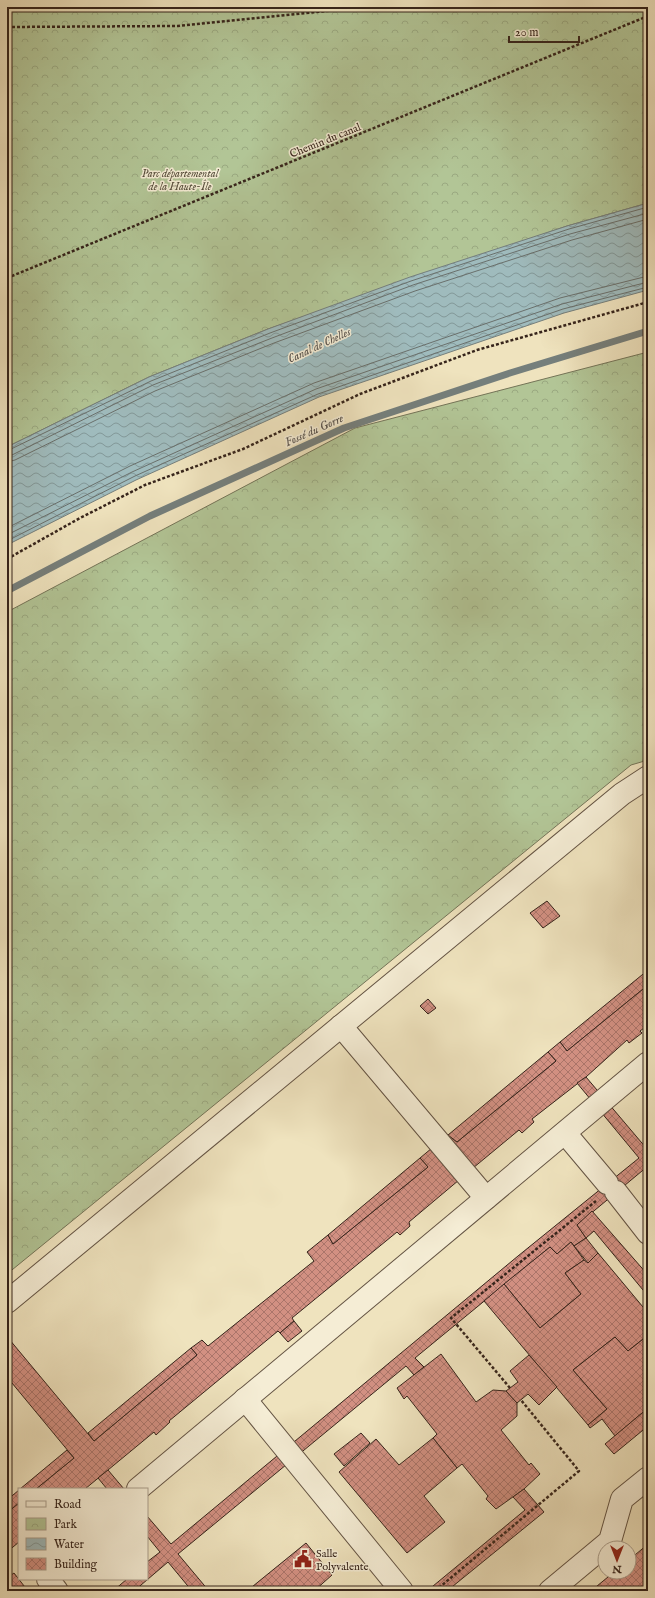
<svg xmlns="http://www.w3.org/2000/svg" width="655" height="1598" viewBox="0 0 655 1598" font-family="'IM FELL English',serif">
<defs>
<pattern id="park-crowns" width="20" height="18" patternUnits="userSpaceOnUse"><rect width="20" height="18" fill="#b2c596"/><path d="M2 6a3 3 0 1 1 6 0M12 15a3 3 0 1 1 6 0" fill="none" stroke="#9aa981"/></pattern>
<pattern id="water-waves" width="16" height="10" patternUnits="userSpaceOnUse"><rect width="16" height="10" fill="#9fbbbd"/><path d="M0 5q4-4 8 0t8 0" fill="none" stroke="#829899"/></pattern>
<pattern id="building-cross-hatch" width="8" height="8" patternUnits="userSpaceOnUse"><rect width="8" height="8" fill="#d29082"/><path d="M0 0l8 8M0 8l8-8" fill="none" stroke="#ab756a"/></pattern>
</defs>
<rect width="100%" height="100%" fill="#efe3be"/>
<filter id="stains"><feTurbulence type="fractalNoise" baseFrequency=".005" numOctaves="4"/><feColorMatrix values="0 0 0 0 .2 0 0 0 0 .09 0 0 0 0 .02 0 0 0 .5 -.17"/></filter>
<radialGradient id="worn" r=".72"><stop offset=".6" stop-color="#630" stop-opacity="0"/><stop offset="1" stop-color="#630" stop-opacity=".3"/></radialGradient>
<g fill="url(#park-crowns)" stroke="#747458">
<path d="M7 7H648V203L567 226 268 329 149 377 7 447Z"/>
<path d="M648 352V760L631 765 7 1274V612L355 428Z"/>
</g>
<path fill="url(#water-waves)" stroke="#757f7c" d="M648 203V290L564 313 319 397 136 480 7 545V447L149 377 268 329 410 277 567 226Z"/>
<g fill="none" stroke-linecap="round" stroke-linejoin="round">
<g stroke="#6a706c" stroke-width="1">
<path d="M7 451 151 381 270 333 411 281 569 229 648 207"/>
<path d="M7 456 12 455 153 385 272 338 413 285 570 234 648 213"/>
<path d="M7 462 15 460 155 391 274 343 415 291 572 240 648 219"/>
<path d="M7 528 130 466 314 383 560 298 648 276"/>
<path d="M7 535 132 472 316 389 562 304 648 282"/>
<path d="M7 541 135 476 318 394 563 309 648 287"/>
</g>
<path stroke="#757f7c" stroke-width="7" d="M7 591 150 516 344 428 510 373 648 331"/>
</g>
<g fill="url(#building-cross-hatch)" stroke="#36241b">
<path d="M547 901 560 916 543 928 530 913Z"/>
<path d="M648 970V985L567 1051 560 1042Z"/>
<path d="M648 985V1025L640 1031 642 1033 629 1043 627 1040 586 1077 532 1119 534 1122 522 1133 519 1130 467 1173 440 1142 448 1135 457 1142 556 1061 548 1052 560 1042 567 1051Z"/>
<path d="M428 999 436 1008 428 1014 420 1006Z"/>
<path d="M548 1052 556 1061 457 1142 448 1135Z"/>
<path d="M586 1077 647 1149 648 1148V1166L577 1225 586 1238 574 1246 571 1242 557 1254 550 1247 415 1358 424 1367 414 1375 406 1366 178 1554 209 1591H192L168 1562 134 1591H113L127 1579H147V1562L160 1552 147 1536V1516L171 1544 518 1256 639 1158 577 1083Z"/>
<path d="M432 1148 459 1180 409 1222 410 1226 400 1235 397 1232 292 1318 294 1321 280 1333 278 1331 169 1421 170 1422 156 1435 154 1432 85 1489H36L74 1458 7 1377V1340L9 1339 94 1441 197 1355 191 1348 202 1340 208 1346 314 1261 307 1252 328 1235 333 1244 428 1167 420 1158Z"/>
<path d="M420 1158 428 1167 333 1244 328 1235Z"/>
<path d="M592 1211 648 1275V1296L594 1231 586 1238 577 1225Z"/>
<path d="M586 1238 598 1253 588 1263 574 1246Z"/>
<path d="M571 1242 584 1260 565 1273 581 1294 540 1328 504 1284 550 1247 557 1254Z"/>
<path d="M598 1253 648 1313V1335L628 1351 615 1337 573 1370 607 1409 588 1425 484 1301 504 1284 540 1328 581 1294 565 1273 584 1260 588 1263Z"/>
<path d="M294 1321 302 1331 288 1342 280 1333Z"/>
<path d="M647 1336 648 1408 615 1436 602 1419 590 1428 588 1425 607 1409 573 1370 615 1337 628 1351Z"/>
<path d="M191 1348 197 1355 94 1441 88 1433Z"/>
<path d="M441 1354 476 1402 493 1390 506 1391 517 1403V1416L501 1430 529 1465 531 1463 540 1474 524 1489 496 1509 486 1499 488 1496 462 1464 457 1468 433 1438 437 1434 407 1396 404 1399 397 1388Z"/>
<path d="M529 1355 557 1387 539 1405 528 1394 517 1403 506 1391 518 1382 510 1371Z"/>
<path d="M648 1408V1426L614 1454 605 1444Z"/>
<path d="M361 1433 370 1443 344 1466 334 1454Z"/>
<path d="M433 1438 457 1468 424 1496 445 1522 407 1553 339 1472 376 1439 399 1465Z"/>
<path d="M67 1450 74 1458 36 1489H20Z"/>
<path d="M108 1470 124 1489H107L98 1478Z"/>
<path d="M524 1489 544 1512 447 1591H427L525 1510 513 1497Z"/>
<path d="M19 1490V1503L7 1513V1500Z"/>
<path d="M19 1503V1542L7 1552V1513Z"/>
<path d="M306 1543 332 1575 314 1591H247Z"/>
<path d="M648 1544V1585L641 1591H591L614 1572H629V1560Z"/>
<path d="M14 1573 28 1591H7V1578Z"/>
<path d="M648 1585V1591H641Z"/>
</g>
<g fill="none" stroke-linecap="round" stroke-linejoin="round">
<g stroke="#645444" stroke-width="24">
<g id="minor">
<path d="M341 1026 486 1198"/>
<path d="M565 1133 607 1183"/>
<path d="M616 1192 648 1233"/>
<path d="M7 1302 622 794 648 777"/>
<path d="M245 1399 402 1591"/>
<path d="M138 1489 648 1063"/>
<path d="M48 1579 57 1591"/>
<path d="M550 1591 610 1541 622 1499 648 1478"/>
</g>
</g>
<g stroke="#36241b" stroke-width="2.5" stroke-dasharray="3 2" stroke-linecap="butt">
<path d="M7 27 178 26 365 7"/>
<path d="M7 278 648 16"/>
<path d="M7 559 80 518 145 485 243 449 360 394 477 350 648 302"/>
<path d="M510 1388 451 1318 596 1201"/>
<path d="M435 1591 579 1471 521 1400"/>
</g>
<use href="#minor" stroke="#f5edd5" stroke-width="22"/>
</g>
<defs>
<g id="civic-bare" transform="scale(1.38)"><path d="M-.6-6.5H3V-4.5H.6V-3L4-1V1h2V6H-6V1h2V-1L-.6-3ZM-1.2 2.5V6h2.4V2.5Z" fill="#8f2418" stroke="#f5edd5" stroke-width="2.5" paint-order="stroke"/></g>
</defs>
<g fill-rule="evenodd">
<use href="#civic-bare" x="303" y="1559"/>
</g>
<g text-anchor="middle" stroke-width="3" stroke-linejoin="round" paint-order="stroke">
<g font-size="11" fill="#36241b" stroke="#f5edd5">
<text transform="translate(325 140) rotate(-22)" y="4">Chemin du canal</text>
</g>
<g font-size="11" font-style="italic" fill="#554c3a" stroke="#f5edd5">
<text x="180" y="177">Parc départemental<tspan x="180" dy="13">de la Haute-Île</tspan></text>
</g>
<g font-size="11" fill="#36241b" stroke="#f5edd5" text-anchor="start">
<text x="316" y="1557">Salle<tspan x="316" dy="13">Polyvalente</tspan></text>
</g>
<g font-size="12" font-style="italic" fill="#56514c" stroke="#f5edd5">
<text transform="translate(319 345) rotate(-25)" y="4">Canal de Chelles</text>
<text transform="translate(314 430) rotate(-24)" y="4">Fossé du Gorre</text>
</g>
</g>
<rect width="655" height="1598" fill="none" stroke="#efe3be" stroke-width="24"/>
<rect x="8" y="8" width="639" height="1582" fill="none" stroke="#36241b" stroke-width="2"/>
<rect x="12" y="12" width="631" height="1574" fill="none" stroke="#36241b"/>
<rect x="18" y="1488" width="130" height="92" fill="#f5edd5" stroke="#a99d8b"/>
<rect x="26" y="1501" width="20" height="6" fill="#f5edd5" stroke="#a99d8b"/>
<text x="54" y="1508" font-size="12" fill="#36241b">Road</text>
<rect x="26" y="1518" width="20" height="12" fill="url(#park-crowns)" stroke="#a99d8b"/>
<text x="54" y="1528" font-size="12" fill="#36241b">Park</text>
<rect x="26" y="1538" width="20" height="12" fill="url(#water-waves)" stroke="#a99d8b"/>
<text x="54" y="1548" font-size="12" fill="#36241b">Water</text>
<rect x="26" y="1558" width="20" height="12" fill="url(#building-cross-hatch)" stroke="#a99d8b"/>
<text x="54" y="1568" font-size="12" fill="#36241b">Building</text>
<g transform="translate(617 1560) rotate(180)"><circle r="19" fill="#f5edd5" stroke="#a99d8b"/>
<path d="M0-3L7 15L0 10L-7 15Z" fill="#8f2418"/>
<text y="-6" font-size="11" font-weight="bold" text-anchor="middle" fill="#36241b">N</text>
</g>
<path d="M509 36v6h70v-6" fill="none" stroke="#36241b" stroke-width="2"/>
<text x="515" y="36" font-size="12" fill="#36241b" stroke="#f5edd5" stroke-width="3" paint-order="stroke">20 m</text>
<rect width="100%" height="100%" filter="url(#stains)"/>
<rect width="100%" height="100%" fill="url(#worn)"/>
</svg>
